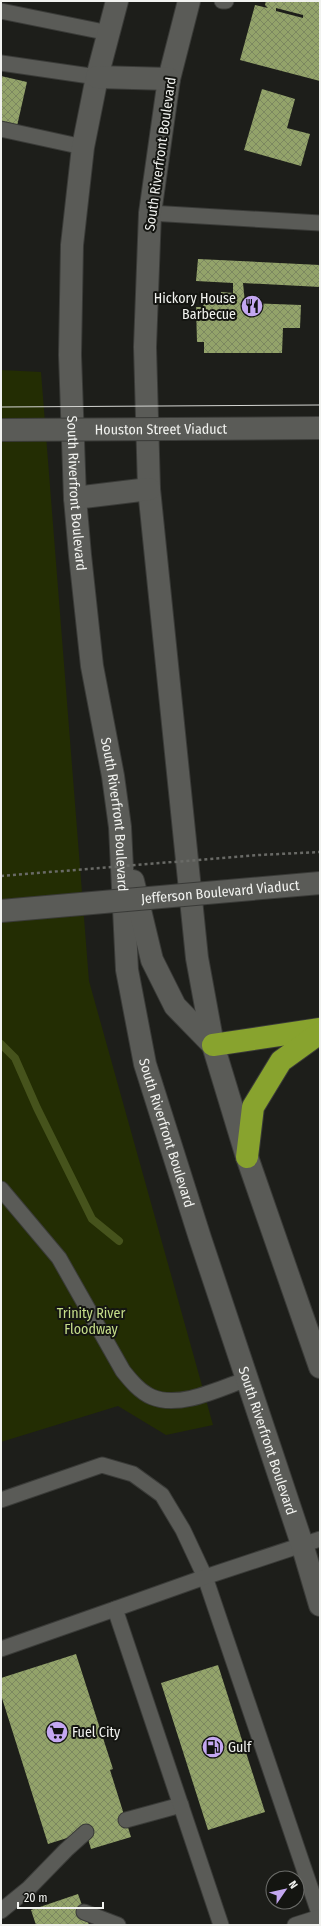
<svg xmlns="http://www.w3.org/2000/svg" width="321" height="1926" viewBox="0 0 321 1926" font-family="'Fira Sans Condensed',sans-serif">
<defs>
<pattern id="building-cross-hatch" width="8" height="8" patternUnits="userSpaceOnUse"><rect width="8" height="8" fill="#93a36a"/><path d="M0 0l8 8M0 8l8-8" fill="none" stroke="#7c8860"/></pattern>
</defs>
<rect width="100%" height="100%" fill="#1d1e1a"/>
<path fill="#232d03" d="M1 370 41 372 89 981 213 1425 166 1435 118 1406 1 1442Z"/>
<g fill="none" stroke-linecap="round" stroke-linejoin="round">
<path stroke="#46531c" stroke-width="8" d="M1 1044 15 1058 37 1108 92 1219 119 1241"/>
</g>
<g fill="url(#building-cross-hatch)" fill-rule="evenodd">
<path d="M266 1H320V81L240 60 255 5 268 8 265 5ZM276 8 303 15V18L276 11Z"/>
<path d="M1 76 27 82 17 126 1 122Z"/>
<path d="M262 89 295 99 287 128 310 134 301 166 244 150Z"/>
<path d="M198 259 320 265V287L243 283 245 303 301 305 300 328H283L282 353H204V342H197L196 307H203L204 303H221V292L233 293V283L196 281Z"/>
<path d="M76 1654 113 1769 110 1770 131 1837 91 1849 86 1832 48 1844 1 1695V1678Z"/>
<path d="M218 1665 265 1812 208 1830 161 1683Z"/>
<path d="M78 1894 89 1925H36L31 1910Z"/>
</g>
<g fill="none" stroke-linecap="round" stroke-linejoin="round">
<g stroke="#3a3b38" stroke-width="17">
<g id="service">
<path d="M222 1H226"/>
<path d="M1 11 109 33"/>
<path d="M1 63 97 77"/>
<path d="M1 129 83 147"/>
<path d="M150 213 320 223"/>
<path d="M1 1189 59 1258 123 1371C131 1381 140 1392 152 1397 180 1409 221 1388 247 1379"/>
<path d="M1 1500 102 1465 133 1474 162 1495 183 1530 205 1577 320 1916"/>
<path d="M1 1649 115 1609"/>
<path d="M126 1820 181 1805"/>
<path d="M1 1911 29 1888 66 1850 86 1832"/>
<path d="M84 1912 118 1925"/>
<path d="M221 1925 115 1609 205 1577 320 1539"/>
<path d="M295 1925 320 1917"/>
</g>
</g>
<g stroke="#3a3b38" stroke-width="24">
<g id="secondary">
<path id="s1" d="M117 1 97 77 83 147 72 245 70 355 75 498 80 555 92 666 113 776 120 827 127 970 145 1064 200 1238 302 1544 320 1605"/>
<path d="M189 1 169 79 150 213 145 347 149 489 197 958 213 1045 247 1157 320 1367"/>
<path d="M97 77 169 79"/>
<path d="M75 498 149 489"/>
<path d="M133 881 152 960 175 1006 213 1045"/>
</g>
</g>
<g stroke="#3a3b38" stroke-width="24">
<g id="motorway">
<path d="M213 1045 320 1029"/>
<path d="M247 1157 253 1107 281 1061 320 1033"/>
</g>
</g>
<use href="#service" stroke="#5a5b57" stroke-width="15"/>
<use href="#secondary" stroke="#5a5b57" stroke-width="22"/>
<use href="#motorway" stroke="#88a32e" stroke-width="22"/>
<path stroke="#d4d5d2" stroke-width="1" d="M1 407 320 405"/>
<g stroke="#3a3b38" stroke-width="24" stroke-linecap="butt">
<g id="secondary-bridge">
<path id="s2" d="M1 430 320 428"/>
<path id="s3" d="M1 911 320 883"/>
</g>
</g>
<path stroke="#696a66" stroke-width="2.5" stroke-dasharray="3 3" stroke-linecap="butt" d="M1 876 259 855 320 852"/>
<use href="#secondary-bridge" stroke="#5a5b57" stroke-width="22"/>
</g>
<defs>
<g id="restaurant-disc" transform="scale(1.15)"><circle r="9.5" fill="#c4a7f1" stroke="#141511"/><path d="M-5-6h1v4h1v-4h1v4h1v-4h1v5L-1.5 .5V6h-2V.5L-5-1ZM5-6V6H3V1.5H1.5Q1.5-4 5-6Z" fill="#111"/></g>
<g id="supermarket-disc" transform="scale(1.15)"><circle r="9.5" fill="#c4a7f1" stroke="#141511"/><path d="M-6-5.5h2.5l.6 2H6L4.5 2H-2.5L-4.4-4H-6ZM-1.5 3.2a1.3 1.3 0 1 0 .1 0ZM3 3.2a1.3 1.3 0 1 0 .1 0Z" fill="#111"/></g>
<g id="fuel-disc" transform="scale(1.15)"><circle r="9.5" fill="#c4a7f1" stroke="#141511"/><path d="M-5.5-6h7V0h2V4h1.3V-2.5L3-4.5l.8-.8L6-3V5H2.5V1h-1V6h-7ZM-4.2-4.7v3.2H.2V-4.7Z" fill="#111"/></g>
</defs>
<g fill-rule="evenodd">
<use href="#restaurant-disc" x="252" y="306"/>
<use href="#supermarket-disc" x="57" y="1732"/>
<use href="#fuel-disc" x="213" y="1747"/>
</g>
<g text-anchor="middle" stroke-width="4" stroke-linejoin="round" paint-order="stroke">
<g font-size="14" fill="#f1f2ef" stroke="#141511">
<text transform="translate(160 154) rotate(-82)" y="5">South Riverfront Boulevard</text>
<text dy="5" stroke="none"><textPath href="#s2" startOffset="160">Houston Street Viaduct</textPath></text>
<text dy="5" stroke="none"><textPath href="#s1" startOffset="497">South Riverfront Boulevard</textPath></text>
<text dy="5" stroke="none"><textPath href="#s1" startOffset="821">South Riverfront Boulevard</textPath></text>
<text dy="5" stroke="none"><textPath href="#s3" startOffset="220">Jefferson Boulevard Viaduct</textPath></text>
<text dy="5" stroke="none"><textPath href="#s1" startOffset="1145">South Riverfront Boulevard</textPath></text>
<text dy="5" stroke="none"><textPath href="#s1" startOffset="1469">South Riverfront Boulevard</textPath></text>
</g>
<g font-size="14" fill="#f1f2ef" stroke="#141511" text-anchor="start">
<text x="236" y="303" text-anchor="end">Hickory House<tspan x="236" dy="16">Barbecue</tspan></text>
<text x="72" y="1737">Fuel City</text>
<text x="228" y="1752">Gulf</text>
</g>
<g font-size="14" fill="#c5dd8a" stroke="#141511">
<text x="91" y="1318">Trinity River<tspan x="91" dy="16">Floodway</tspan></text>
</g>
</g>
<rect width="321" height="1926" fill="none" stroke="#f1f2ef" stroke-width="4"/>
<g transform="translate(285 1890) rotate(56)"><circle r="19" fill="#141511" stroke="#6c6d6a"/>
<path d="M0-3L7 15L0 10L-7 15Z" fill="#c4a7f1"/>
<text y="-6" font-size="11" font-weight="bold" text-anchor="middle" fill="#f1f2ef">N</text>
</g>
<path d="M18 1902v6h85v-6" fill="none" stroke="#f1f2ef" stroke-width="2"/>
<text x="24" y="1902" font-size="12" fill="#f1f2ef" stroke="#141511" stroke-width="3" paint-order="stroke">20 m</text>
</svg>
